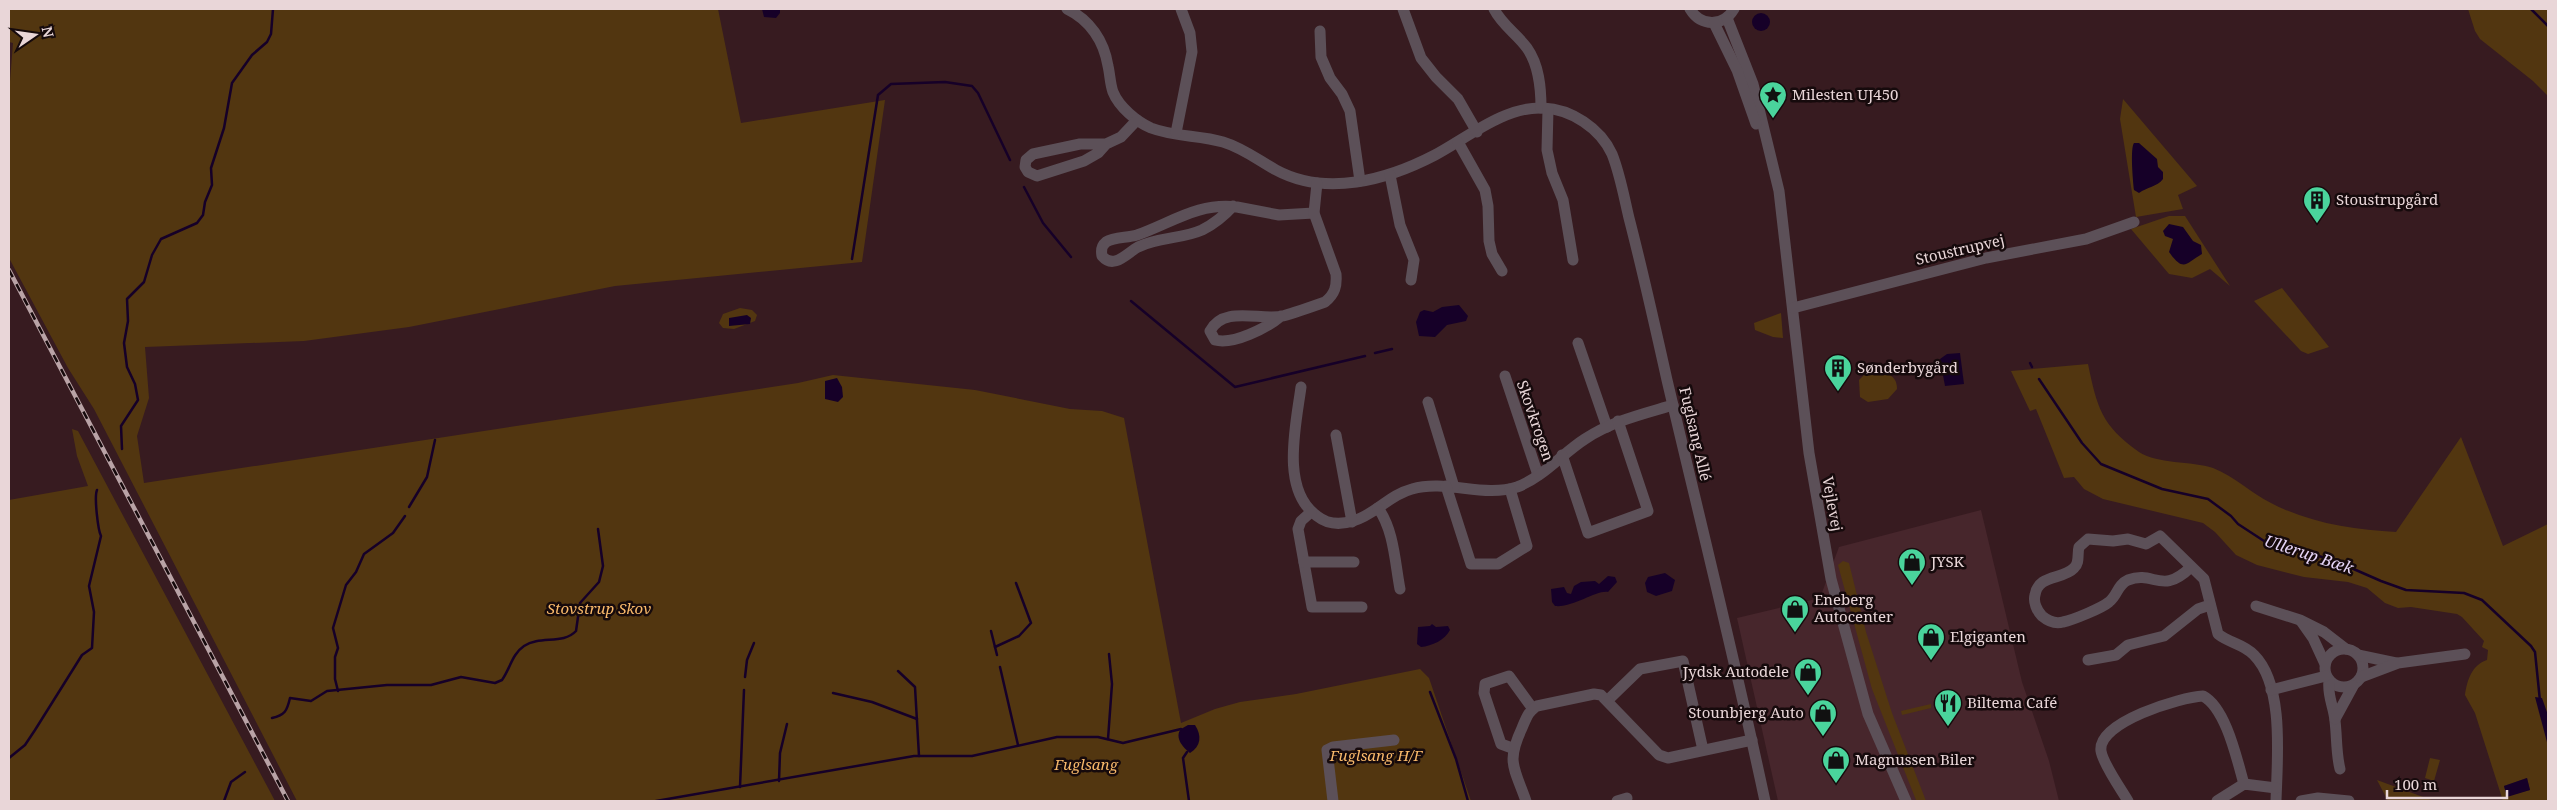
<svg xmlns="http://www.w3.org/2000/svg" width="2557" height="810" viewBox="0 0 2557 810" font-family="'Noto Serif',serif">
<rect width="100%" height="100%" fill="#371b20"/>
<path fill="#47262c" d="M1981 510 2022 682 2049 761 2059 801H1778L1737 618 1820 598 1839 547Z"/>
<g fill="#523610" fill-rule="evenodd">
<path d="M9 9H718L741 123 885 100 862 262 615 286 409 327 304 341 145 347 149 398 137 436 144 483 798 383 833 375 975 390 1070 409 1102 411 1124 418 1181 723 1215 709 1240 702 1296 694 1420 669 1429 678 1471 801H297L94 409 68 368 9 258V94L13 43 9 42Z"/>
<path d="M2468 9H2548V96L2533 81 2480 39 2475 31Z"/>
<path d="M2123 99 2197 186 2178 195 2183 209 2136 217 2120 119Z"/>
<path d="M2169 216H2185L2230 286 2210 269 2192 278 2169 274 2131 229Z"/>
<path d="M2282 288 2329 347 2308 354 2301 351 2254 301Z"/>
<path d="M740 308 752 310 757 315 755 321 734 329 723 328 719 323 723 314Z"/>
<path d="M1781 313 1783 338 1773 337 1755 330 1754 323Z"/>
<path d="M2088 364C2097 407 2101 425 2139 452 2156 464 2192 461 2213 468 2234 476 2251 493 2271 503 2309 523 2354 530 2396 532L2461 437 2503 546 2548 524V801H2503L2475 713 2465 695C2467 680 2472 665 2487 660L2488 650 2482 647 2484 641 2462 617 2457 614 2411 607 2398 608 2385 603 2367 588 2348 582 2304 577 2257 565 2236 555 2215 532 2203 523 2103 499 2084 489 2074 477 2064 478 2036 409 2030 411 2011 371ZM2527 778 2530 790 2507 796 2504 786Z"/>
<path d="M1872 372C1885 372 1897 374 1897 389L1888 399 1868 402 1860 397 1859 380 1865 374Z"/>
<path d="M72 429 78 431 275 801H9V500L88 486 77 456Z"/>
<path d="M1843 561 1849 563 1866 632 1892 713 1926 801 1916 800 1872 689 1838 565Z"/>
<path d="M1931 704V708L1902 715 1901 711Z"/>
<path d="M2430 758 2440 760 2434 781 2425 778Z"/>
<path d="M2377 780 2434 801H2388Z"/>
</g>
<g fill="#160028">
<path d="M762 9H780V13L776 18 764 17Z"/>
<circle cx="1761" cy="22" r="9"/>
<path d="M2134 143H2139L2157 159 2158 167 2163 172V179C2157 187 2147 187 2139 193L2134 190C2133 181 2130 148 2134 143Z"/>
<path d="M2169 224 2183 227 2193 241 2201 245 2202 254C2186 263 2184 273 2169 252L2173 239 2165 236 2163 231Z"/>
<path d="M1459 305 1468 316 1466 321 1447 325 1435 337 1419 336 1416 322 1420 312 1424 310 1433 312 1442 307Z"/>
<path d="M747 315 751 318 750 324 729 326V318Z"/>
<path d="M1960 353 1964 384 1945 386 1940 359 1947 354Z"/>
<path d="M837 378 842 387 843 397 838 402 825 399V381Z"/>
<path d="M1665 573 1675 580 1672 591 1656 596 1647 592 1645 583 1648 577Z"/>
<path d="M1608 576 1615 577 1617 582 1608 592C1596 590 1573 608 1555 606L1552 602 1551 589 1564 587 1567 593 1571 594 1574 586 1581 582 1595 581 1599 584Z"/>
<path d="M1432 624 1436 627 1448 626 1450 630C1445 640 1432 646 1421 647L1417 644 1418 627 1430 626Z"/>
<path d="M2535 697 2542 698 2548 715V746Z"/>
<path d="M1188 725H1195C1202 736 1201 746 1190 753 1183 748 1174 737 1181 729Z"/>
<path d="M2527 778 2530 790 2507 797 2504 786Z"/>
</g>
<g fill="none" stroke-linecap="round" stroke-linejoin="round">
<g stroke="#160028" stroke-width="2.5">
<path d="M2531 9 2548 26"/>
<path d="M1024 187 1043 223 1071 257"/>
<path d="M852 259 878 95 891 84 945 82 972 86 978 93 1010 160"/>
<path d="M1131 301 1235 387 1365 356"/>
<path d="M1375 353 1392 349"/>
<path d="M2030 363 2032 367"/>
<path d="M2039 379 2082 443 2101 464 2162 489 2208 499 2231 516 2238 524 2264 541 2333 560 2381 581 2406 590 2464 593 2482 600 2531 646 2535 652 2540 701"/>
<path d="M122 449 121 426 138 400 135 384 127 367 124 343 128 321 127 299 144 282 152 255 161 239 197 223 203 215 205 202 212 185 211 168 224 128 232 83 252 55 267 42 271 34 273 9"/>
<path d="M409 507 427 477 435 440"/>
<path d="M991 631 997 655"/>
<path d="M995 647 1019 636 1031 623 1016 583"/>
<path d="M1000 667 1018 745"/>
<path d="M898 671 915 687 919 756"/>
<path d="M745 677 747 660 754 643"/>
<path d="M338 691 335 679V657L338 648 333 628 346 585 356 572 364 554 393 533 405 516"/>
<path d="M1430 692 1456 759 1468 801"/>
<path d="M833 693 872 702 917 719"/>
<path d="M272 718C285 715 287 711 290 698L311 701 327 691 387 685H431L461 677 495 683 502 680C510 669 512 654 524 646 540 635 563 645 576 631L580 603 599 582 603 566 598 529"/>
<path d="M1108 739 1112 684 1109 654"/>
<path d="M1187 752 1183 758 1189 801"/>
<path d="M9 758 25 745 35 730 82 655 92 648 94 612 89 586 101 536C98 530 94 497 97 490"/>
<path d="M779 781 780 753 787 724"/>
<path d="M740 787 744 690"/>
<path d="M224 801 231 782 245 772"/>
<path d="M656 801 914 756H972L1057 737H1098L1123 743 1181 729"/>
</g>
<g stroke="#5c5058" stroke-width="11">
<path d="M1067 9C1090 20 1104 41 1108 66 1110 74 1110 84 1113 92 1119 107 1137 122 1151 128 1174 137 1200 135 1223 142 1243 148 1258 160 1276 170 1326 197 1387 180 1435 155 1467 138 1505 106 1543 108 1571 109 1600 128 1612 154 1620 174 1624 197 1629 218 1643 272 1655 326 1667 380 1700 520 1735 660 1765 801"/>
<path d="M1403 9 1421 58 1436 77 1458 99 1477 132"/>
<path d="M1494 9C1502 25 1517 34 1527 48 1539 65 1541 87 1541 108"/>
<path d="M1690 9C1701 27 1723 27 1734 9"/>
<path d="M1727 18 1753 84 1779 191 1809 453 1831 579 1868 714 1906 801"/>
<path d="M1714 23 1737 70 1756 124"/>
<path d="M1320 31 1321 57 1330 78 1342 94 1350 111 1360 181"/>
<path d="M1548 109 1547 150 1552 173 1563 200 1573 260"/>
<path d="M1176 133 1192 52 1190 33 1181 9"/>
<path d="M1458 142 1485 190 1488 206 1489 241 1492 254 1502 271"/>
<path d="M1106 144 1098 153 1084 161 1037 176 1028 172 1025 167 1026 160 1033 154 1080 144H1106L1121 137 1137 120"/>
<path d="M1390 175 1400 225 1414 260 1411 280"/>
<path d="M1233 206C1224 216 1214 224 1202 230 1182 239 1158 237 1138 247 1127 253 1114 270 1102 256 1101 251 1101 246 1106 242 1114 237 1127 238 1137 235 1171 223 1199 202 1237 207L1279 215 1314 213"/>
<path d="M1793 308 1986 258 2086 239 2134 222"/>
<path d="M1281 316C1267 328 1233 345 1215 340L1210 331C1224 305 1260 321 1283 316 1297 312 1311 307 1325 302 1335 294 1337 286 1336 274L1314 213 1317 183"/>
<path d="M1578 343 1607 427"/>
<path d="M1505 376 1538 475"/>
<path d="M1301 387C1296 425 1280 490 1317 516 1327 524 1340 525 1353 521 1375 515 1389 495 1412 489 1446 479 1483 498 1517 487 1542 478 1563 453 1585 439 1612 421 1643 414 1673 405"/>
<path d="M1428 402 1454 487"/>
<path d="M1336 435 1352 522"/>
<path d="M1562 455 1588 533 1648 511 1618 421"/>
<path d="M1446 486 1471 564H1498L1527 546 1510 489"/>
<path d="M1378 508C1394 530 1395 563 1400 589"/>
<path d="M1311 512 1301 521 1298 529 1312 607H1362"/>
<path d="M1304 562H1354"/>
<path d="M2191 567C2161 596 2155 570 2128 580 2117 585 2118 595 2109 602 2102 608 2073 620 2063 622 2056 624 2048 621 2042 616 2037 611 2033 602 2035 595 2038 574 2063 580 2074 568 2080 563 2077 554 2079 547L2088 539 2113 541 2128 539 2146 544 2160 536 2204 579 2218 634C2229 643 2244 644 2254 655 2285 686 2277 761 2276 801"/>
<path d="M2256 606 2300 620 2324 632 2346 649"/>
<path d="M2301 621 2313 638 2325 664"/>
<circle cx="2344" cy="668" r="19"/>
<path d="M2358 655 2396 663"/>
<path d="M2088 660 2116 655 2128 645 2164 636 2198 609 2210 605"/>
<path d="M2361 677 2398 663 2465 654"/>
<path d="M2329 681C2327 696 2334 707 2335 721 2337 737 2336 753 2340 769"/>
<path d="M2271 690 2326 676"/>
<path d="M1608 700 1640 669 1683 661 1703 750"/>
<path d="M2335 719 2353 686"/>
<path d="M1512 748 1501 744 1484 693 1485 684 1509 676 1533 709"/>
<path d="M1333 801 1327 750 1333 747 1394 740"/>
<path d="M1526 801C1514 767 1506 762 1522 728 1526 719 1528 711 1537 706L1594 694 1601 695 1659 755 1668 758 1752 740"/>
<path d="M1617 801 1627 798"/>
<path d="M2128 801C2121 789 2103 764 2101 751 2097 722 2181 697 2203 696 2226 708 2237 760 2244 784"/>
<path d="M2217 801 2244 784 2276 788"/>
<path d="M2301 801 2318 798 2349 801"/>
</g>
<g stroke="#b9a3a6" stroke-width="4.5">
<path id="rail" d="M9 270 288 801"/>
</g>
<use href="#rail" stroke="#160a0c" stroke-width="2.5" stroke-dasharray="8" stroke-linecap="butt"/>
</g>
<defs>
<g id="sight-pin" transform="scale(1.4375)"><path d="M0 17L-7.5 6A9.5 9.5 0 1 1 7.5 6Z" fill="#4ad49c" stroke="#160a0c"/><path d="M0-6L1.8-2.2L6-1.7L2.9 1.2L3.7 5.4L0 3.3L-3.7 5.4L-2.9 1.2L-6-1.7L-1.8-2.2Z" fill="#111"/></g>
<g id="building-pin" transform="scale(1.4375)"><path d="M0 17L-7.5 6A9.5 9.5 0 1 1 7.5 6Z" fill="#4ad49c" stroke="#160a0c"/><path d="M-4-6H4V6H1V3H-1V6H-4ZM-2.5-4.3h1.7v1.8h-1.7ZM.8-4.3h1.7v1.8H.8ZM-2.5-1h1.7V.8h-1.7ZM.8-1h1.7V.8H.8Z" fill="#111"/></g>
<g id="shop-pin" transform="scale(1.4375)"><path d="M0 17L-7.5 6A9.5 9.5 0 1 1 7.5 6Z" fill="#4ad49c" stroke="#160a0c"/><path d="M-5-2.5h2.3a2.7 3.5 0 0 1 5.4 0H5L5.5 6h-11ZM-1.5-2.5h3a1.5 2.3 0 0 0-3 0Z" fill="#111"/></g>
<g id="restaurant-pin" transform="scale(1.4375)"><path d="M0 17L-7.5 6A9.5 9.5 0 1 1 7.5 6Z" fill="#4ad49c" stroke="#160a0c"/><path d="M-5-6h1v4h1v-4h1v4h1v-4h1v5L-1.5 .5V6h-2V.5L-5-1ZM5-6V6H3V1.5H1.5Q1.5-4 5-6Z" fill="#111"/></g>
</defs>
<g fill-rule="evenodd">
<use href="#sight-pin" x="1773" y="95"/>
<use href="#building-pin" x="2317" y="200"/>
<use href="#building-pin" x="1838" y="368"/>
<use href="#shop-pin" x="1912" y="562"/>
<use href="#shop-pin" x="1795" y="609"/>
<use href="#shop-pin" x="1931" y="637"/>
<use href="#shop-pin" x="1808" y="672"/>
<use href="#restaurant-pin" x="1948" y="703"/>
<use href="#shop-pin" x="1823" y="713"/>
<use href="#shop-pin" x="1836" y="760"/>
</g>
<g text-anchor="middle" stroke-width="5" stroke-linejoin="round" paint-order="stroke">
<g font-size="15" fill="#e9d6d8" stroke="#160a0c" text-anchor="start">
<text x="1792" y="100">Milesten UJ450</text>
<text x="2336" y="205">Stoustrupgård</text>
<text x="1857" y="373">Sønderbygård</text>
<text x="1931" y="567">JYSK</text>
<text x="1814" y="605">Eneberg<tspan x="1814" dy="17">Autocenter</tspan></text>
<text x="1950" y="642">Elgiganten</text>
<text x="1789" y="677" text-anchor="end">Jydsk Autodele</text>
<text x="1967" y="708">Biltema Café</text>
<text x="1804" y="718" text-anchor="end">Stounbjerg Auto</text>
<text x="1855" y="765">Magnussen Biler</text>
</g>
<g font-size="15" fill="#e9d6d8" stroke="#160a0c">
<text transform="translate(1960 250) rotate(-13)" y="5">Stoustrupvej</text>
<text transform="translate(1535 421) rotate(71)" y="5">Skovkrogen</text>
<text transform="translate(1695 434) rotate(77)" y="5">Fuglsang Allé</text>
<text transform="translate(1832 504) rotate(80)" y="5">Vejlevej</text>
</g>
<g font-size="15" font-style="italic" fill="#faba6b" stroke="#160a0c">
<text x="599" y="614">Stovstrup Skov</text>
<text x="1376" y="761">Fuglsang H/F</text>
<text x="1086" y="770">Fuglsang</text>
</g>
<g font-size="16" font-style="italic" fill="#e6d5f7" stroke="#160a0c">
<text transform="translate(2309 554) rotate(18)" y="6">Ullerup Bæk</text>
</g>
</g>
<rect width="2557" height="810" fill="none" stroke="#e9d6d8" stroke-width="20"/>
<g transform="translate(35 35) rotate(77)" stroke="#160a0c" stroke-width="4" paint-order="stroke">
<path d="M0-4L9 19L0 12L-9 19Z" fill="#e9d6d8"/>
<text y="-8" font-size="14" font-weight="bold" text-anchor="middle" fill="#e9d6d8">N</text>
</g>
<path d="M2387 790v8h120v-8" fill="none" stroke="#e9d6d8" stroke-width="2.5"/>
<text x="2394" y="790" font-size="15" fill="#e9d6d8" stroke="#160a0c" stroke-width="4" paint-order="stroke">100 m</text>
</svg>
